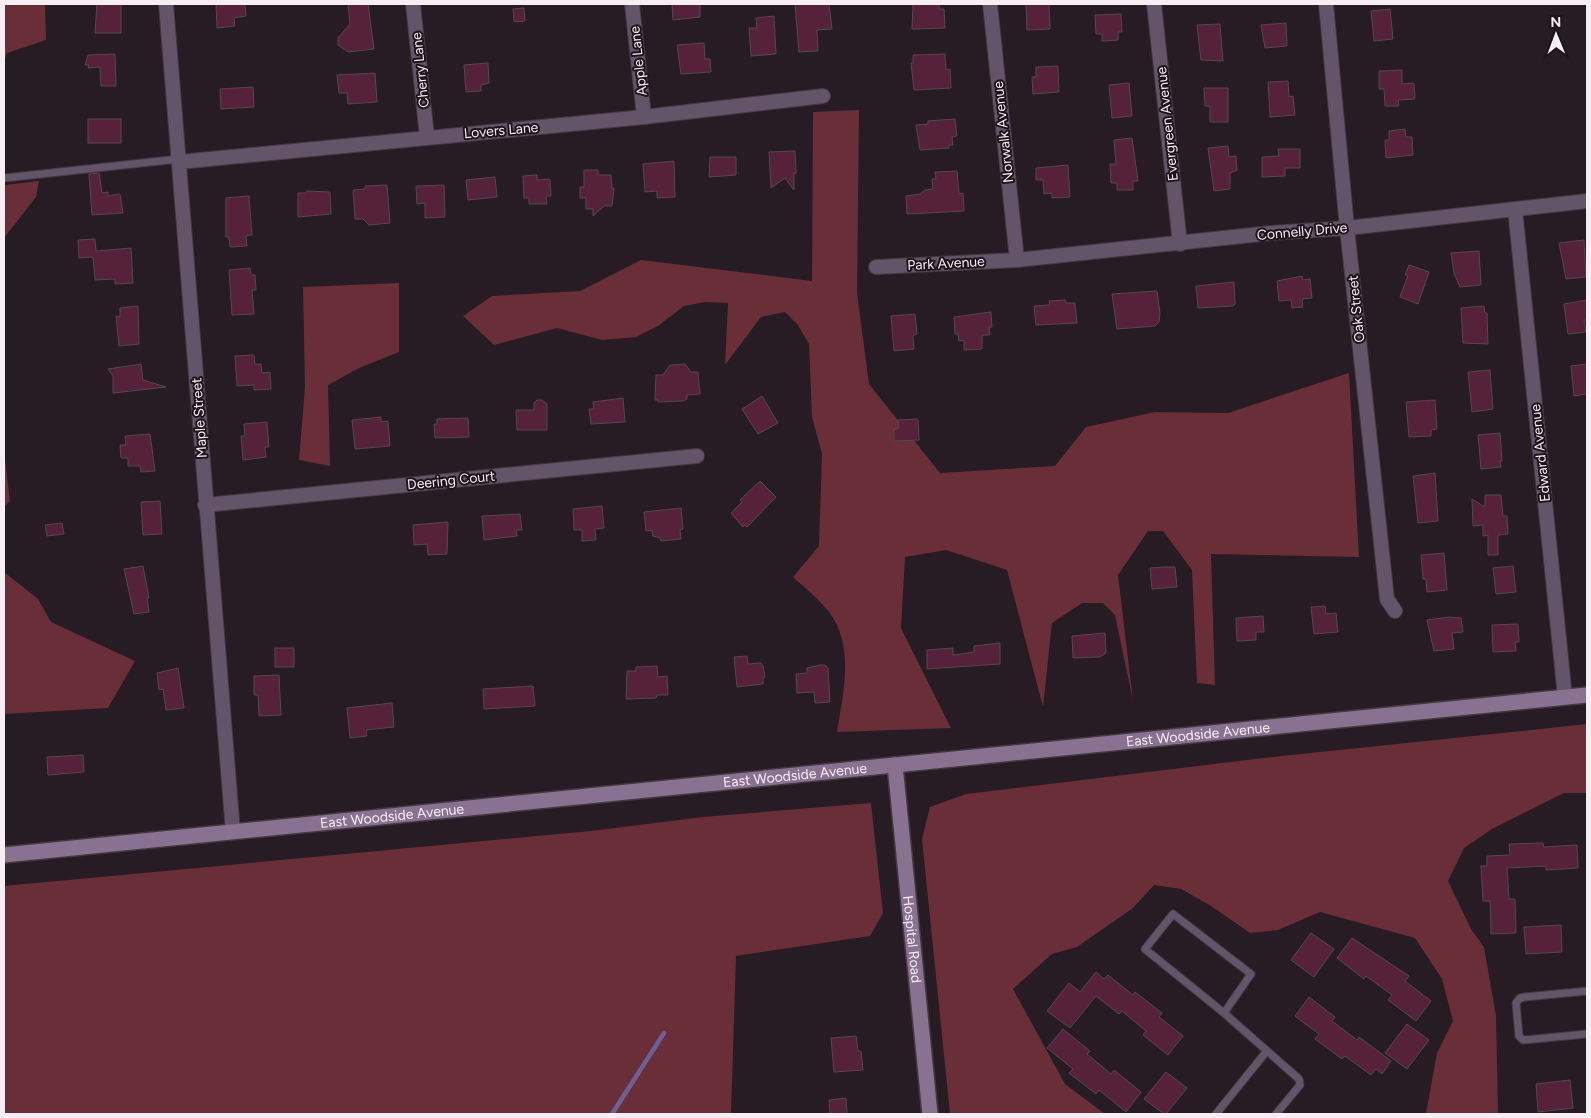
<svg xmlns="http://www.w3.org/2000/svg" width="1591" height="1118" viewBox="0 0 1591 1118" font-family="Figtree,sans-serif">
<rect width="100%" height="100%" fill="#271b24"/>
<g fill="#692e38">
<path d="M4 4H45L46 40 7 53 4 61Z"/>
<path d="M859 110 857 293 869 384 940 473 1055 466 1086 427 1155 412 1228 413 1349 373 1359 557 1211 554 1215 685 1197 683 1192 570 1163 531H1148L1118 575 1133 701 1115 615 1103 603H1082L1052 623 1043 707 1007 570 946 550 905 557 901 628 951 728 837 732C843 694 855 646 829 612 819 599 805 588 793 577L819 546 822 454 812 417 809 344 797 324 785 312 761 317 725 365 728 303 705 302 684 306 658 326 636 337 602 340 557 328 494 345 463 316 492 296 580 291 641 260 812 281 813 112Z"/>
<path d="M39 181 36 197 4 238V185Z"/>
<path d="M399 283V352L359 368 328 385 330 466 299 460 305 387 303 287Z"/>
<path d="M4 451 10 501 4 507Z"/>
<path d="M4 572 38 599 51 622 135 661 108 708 4 714Z"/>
<path d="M1587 724V793H1564L1492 829 1464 848 1448 881 1471 929 1484 947 1496 1016 1498 1114H1426L1437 1053 1453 1021 1442 979 1415 938 1320 912 1278 930 1250 933 1211 906 1181 889 1154 885 1133 908 1077 947 1052 954 1013 989 1065 1084 1105 1114H950L922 839 930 807 966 794 1264 758Z"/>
<path d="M871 803 883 913 870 936 736 956 731 1114H4V886L591 831 703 817Z"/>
</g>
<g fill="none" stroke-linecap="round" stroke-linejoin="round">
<path stroke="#705f95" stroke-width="4.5" d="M612 1114 664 1033"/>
</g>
<g fill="#56213a" stroke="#58474e">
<path d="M97 4H121V33H95Z"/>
<path d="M216 4H245L246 16 234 18 235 26 217 28Z"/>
<path d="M348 4H368L374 49 348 52 338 45V38L350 24Z"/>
<path d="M672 4H700V17L673 20Z"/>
<path d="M795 4H829L832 29 817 30 818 51 799 52Z"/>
<path d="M913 4H939V9H944L945 28 912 29Z"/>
<path d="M1026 4H1049L1050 29 1027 30Z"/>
<path d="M524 8 525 21 514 22 513 9Z"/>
<path d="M1390 9 1393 39 1374 41 1371 11Z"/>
<path d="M1121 14 1122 32H1118V40L1102 41V34H1096L1095 15Z"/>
<path d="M774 16 776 54 751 56 749 28H757L756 18Z"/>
<path d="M1286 23 1287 46 1265 48 1261 25Z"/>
<path d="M1220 24 1223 61 1201 60 1197 25Z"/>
<path d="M704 43 705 59H710L711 72 681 74 677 45Z"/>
<path d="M115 54 116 86H101L100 67 88 68 89 65H85L88 55Z"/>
<path d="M945 54 946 70 950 69 951 88 914 90 911 63H913V55Z"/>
<path d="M488 63 489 83 481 85V91L466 92 464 65Z"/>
<path d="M1058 66 1059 92 1033 94 1032 77H1036V67Z"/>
<path d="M1402 70V84L1414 83 1415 99 1398 100 1399 106H1385L1384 89H1379V71Z"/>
<path d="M375 73 377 102 348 104 347 93H339L337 75Z"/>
<path d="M1288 81 1289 97 1293 96 1295 115 1270 117 1268 82Z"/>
<path d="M1129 83 1132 116 1112 118 1109 85Z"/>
<path d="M253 87 254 107 221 109 220 89Z"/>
<path d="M1204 88H1228V122H1210V106H1205Z"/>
<rect x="88" y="119" width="33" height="24"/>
<path d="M955 119 957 136 952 137 953 145H949V148L920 150 916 125 928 124V121Z"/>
<path d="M1405 129 1406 137H1412L1413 155 1386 158 1385 140H1389V131Z"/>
<path d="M1132 138 1138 181H1133V190H1117V183H1111L1110 164H1116L1114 140Z"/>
<path d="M1228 146 1229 157 1236 156 1237 170 1230 173V189L1214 191 1208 148Z"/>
<path d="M1278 149H1300V168H1285V176L1262 177V157L1279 156Z"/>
<path d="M795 151 796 173H794V190L785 178 771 188 769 152Z"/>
<path d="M710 157H736V175L709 177Z"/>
<path d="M674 161 675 197 657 198V191L645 192 643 164Z"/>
<path d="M1068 165 1070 197 1052 198V193L1044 194 1043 180H1036V168Z"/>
<path d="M584 170H598V175H611L612 188H614L612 206H604L593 216V209H586V198H580V187H584Z"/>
<path d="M957 171 959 194 963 193 964 211 907 214 906 196 920 194 925 190 933 189 932 179H936L935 172Z"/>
<path d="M99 173 102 193 108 192V196L120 194 123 213 92 215 89 174Z"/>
<path d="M537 175V180L550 179 551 196H546L547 204H529V198H524L523 176Z"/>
<path d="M495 177 497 197 468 200 466 180Z"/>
<path d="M387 185 390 223 369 225 363 219H355L353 190 365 189V186Z"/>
<path d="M444 185 445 217 425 218V203L417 204 416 186Z"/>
<path d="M307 191 330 192 331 214 298 217V193H306Z"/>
<path d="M249 196 252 235 246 236 247 246 230 247 229 237H226V198Z"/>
<path d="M95 239 96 251 131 248 133 283 115 284V279L95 280 93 257 79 258 78 240Z"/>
<path d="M1584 240 1586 277 1566 279 1559 243Z"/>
<path d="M1479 251 1481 285 1460 287 1454 273 1451 253Z"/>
<path d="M1409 265 1429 272 1418 304 1400 297 1408 275H1405Z"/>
<path d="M250 268 251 275H255L256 290H252L254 314 232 315 229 270Z"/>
<path d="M1302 276 1303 280 1310 279 1312 298 1302 299 1303 307 1292 308 1291 300 1279 301 1277 281Z"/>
<path d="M1234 282 1235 304 1233 306 1198 308 1196 286Z"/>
<path d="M1157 291 1160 313 1159 322 1155 326 1117 329 1112 294Z"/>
<path d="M1065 300 1066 303H1075L1077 323 1036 325 1034 306 1050 305 1049 301Z"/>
<path d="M1587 300V320H1584L1586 332 1568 334 1564 304Z"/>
<path d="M138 306 139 344 119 346 116 316 120 317V308Z"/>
<path d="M1484 306 1485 313H1487L1488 344 1463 343 1461 308Z"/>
<path d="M991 312 992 327H989L990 335H983L982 337V349L964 350V340L959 341 958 334H955L954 317Z"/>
<path d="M915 314 917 334 913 335 914 349 894 351 891 316Z"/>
<path d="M254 355 255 364H261L262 373 270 372 271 389 254 390V385L237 386 235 356Z"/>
<path d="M141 364 143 380 166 387 113 393V376L108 369Z"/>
<path d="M685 364 691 372H698L700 394 687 395V399L683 401 658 402V400H655L656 375H663L670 365Z"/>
<path d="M1587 364V394L1574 396 1571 366Z"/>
<path d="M1490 370 1493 409 1472 412 1468 372Z"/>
<path d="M762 396 778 423 758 434 742 409Z"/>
<path d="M623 398 625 422 591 424 589 409H594L593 402Z"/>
<path d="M537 400H542L547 404V430H517L516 410H534V403Z"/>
<path d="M1435 400 1437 429 1431 430V436L1409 437 1406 402Z"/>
<path d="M381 417V422L388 421 390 446 355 449 352 420Z"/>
<path d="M468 418 469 437 435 438 434 424H437V419Z"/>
<path d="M918 419 919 440 894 441V430L899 428 898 420Z"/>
<path d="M267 422 269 447H265L266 457 243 460 241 436H245L244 424Z"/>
<path d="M1500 433 1502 461H1500L1501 467 1481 469 1478 435Z"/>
<path d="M150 434 155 471 141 472 140 466H128V458H121L120 445H126L125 436Z"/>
<path d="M1435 473 1438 521 1418 523 1413 476Z"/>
<path d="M760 481 776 497 747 527 745 525 743 527 731 513 742 502 740 500Z"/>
<path d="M1485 495H1501L1503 516H1507L1508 534 1498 535V555H1488V535L1483 536V525L1473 526 1472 499 1485 507Z"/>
<path d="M160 501 162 534 143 535 141 502Z"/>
<path d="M602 506 604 528 595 529 596 540 582 541V530H574L573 509Z"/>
<path d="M681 508 683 529 680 530 681 539 661 541 660 538 653 536 652 530 646 531 644 512Z"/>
<path d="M520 514 522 530H516L517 536 484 540 482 516Z"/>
<path d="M448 522 447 554 428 555 427 544 414 545 413 525Z"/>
<path d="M62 523 64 534 47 536 45 525Z"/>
<path d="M1444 553 1447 590 1427 592 1426 579H1423L1421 555Z"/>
<path d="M143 566 149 598H147L149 612 134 614 124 569Z"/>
<path d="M1513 566 1516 592 1496 594 1493 568Z"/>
<path d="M1164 567H1175L1177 587 1152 589 1150 568Z"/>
<path d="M1325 606 1326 614 1336 613 1338 632 1314 634 1311 607Z"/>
<path d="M1263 616 1264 632H1256V640L1237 641 1236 618Z"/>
<path d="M1449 617 1461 618 1463 632 1452 633 1454 649 1434 651 1427 620Z"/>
<path d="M1518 624 1519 642H1515L1516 651 1493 652 1492 625Z"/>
<path d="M1105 633 1106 653 1100 657 1073 658 1072 636Z"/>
<path d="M1000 643V664L927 669V650L953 648V655L974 652V646Z"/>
<rect x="275" y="648" width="19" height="19"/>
<path d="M747 656 748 664 761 663 763 666 765 677 763 678V684L737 687 734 657Z"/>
<path d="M820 665H825L828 668 830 702 815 703 814 692 797 693 796 674 807 673V668Z"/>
<path d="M657 666 658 677 667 676 668 695H657L656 698 626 699 627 671H636V667Z"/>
<path d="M178 668 184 708 166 710 163 689 159 690 157 673Z"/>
<path d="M279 675 281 715 259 716 258 695H254V676Z"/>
<path d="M533 686 535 706 484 709 483 689Z"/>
<path d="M392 703 394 727 366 730 367 736 350 738 347 708Z"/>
<path d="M83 755 84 772 48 775 47 757Z"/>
<path d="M1543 843 1544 847 1577 845 1578 868 1546 870V866L1507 868 1509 899H1515L1516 933 1491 934 1490 901H1483L1481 866H1487V856L1510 855 1509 844Z"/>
<path d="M1561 925 1562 952 1526 954 1524 927Z"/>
<path d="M1311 933 1334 949 1314 977 1291 960Z"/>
<path d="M1352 938 1409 976 1405 981 1431 1001 1416 1021 1388 1000 1392 995 1366 976 1364 979 1337 958Z"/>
<path d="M1096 972 1104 979 1108 975 1133 995 1135 992 1162 1013 1159 1017 1183 1036 1168 1055 1143 1035 1146 1031 1122 1011 1119 1014 1096 996 1070 1028 1047 1011 1069 983 1080 992Z"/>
<path d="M1309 997 1335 1017 1332 1021 1357 1040 1359 1037 1391 1061 1382 1074 1376 1069 1371 1075 1345 1056 1342 1059 1315 1039 1319 1034 1295 1016Z"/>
<path d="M1407 1024 1429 1040 1407 1069 1385 1053Z"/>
<path d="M1063 1029 1090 1051 1087 1054 1111 1074 1114 1070 1141 1092 1126 1112 1099 1090 1096 1094 1069 1073 1073 1069 1047 1048Z"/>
<path d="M856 1036 858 1051H861L863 1070 834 1072 831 1038Z"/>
<path d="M1166 1072 1187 1088 1166 1114H1164L1144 1099Z"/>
<path d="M1570 1080 1573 1108 1538 1112 1536 1084Z"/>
<path d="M846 1098 847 1114H830L829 1100Z"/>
</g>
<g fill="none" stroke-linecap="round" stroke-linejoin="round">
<g stroke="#443941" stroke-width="9">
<g id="lane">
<path d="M4 178 179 159"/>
<path d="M1587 991 1525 997 1520 998 1516 1003 1519 1036 1523 1040 1587 1034"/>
<path d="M1224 1013 1251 974 1173 914 1145 949 1224 1013 1299 1079 1300 1085 1276 1114"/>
<path d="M1216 1114 1266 1052"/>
</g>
</g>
<g stroke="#443941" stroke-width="16">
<g id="street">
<path d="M166 4 233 832"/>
<path d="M413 4 427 137"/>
<path d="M632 4 644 117"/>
<path d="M990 4 1017 260"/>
<path d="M1154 4 1180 244"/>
<path d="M1326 4 1347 228 1387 599 1395 611"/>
<path d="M179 162 644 117 823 96"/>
<path d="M1515 209 1565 697"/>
<path d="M876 267 1017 260 1271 233 1347 228 1587 201"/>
<path d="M205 505 697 456"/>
</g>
</g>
<g stroke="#443941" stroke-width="18">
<g id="secondary">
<path id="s1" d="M895 765 930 1114"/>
<path id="s2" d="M4 855 1587 695"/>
</g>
</g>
<use href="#lane" stroke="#635469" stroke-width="7"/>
<use href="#street" stroke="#635469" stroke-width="14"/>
<use href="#secondary" stroke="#897192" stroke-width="15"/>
</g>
<g text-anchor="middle" stroke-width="4" stroke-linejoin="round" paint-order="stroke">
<g font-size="14" fill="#f7eef4" stroke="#1e121b">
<text transform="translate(638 61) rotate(-96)" y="5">Apple Lane</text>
<text transform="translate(420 70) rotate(-96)" y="5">Cherry Lane</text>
<text transform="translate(1167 124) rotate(-96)" y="5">Evergreen Avenue</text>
<text transform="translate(501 130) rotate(-5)" y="5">Lovers Lane</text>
<text transform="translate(1003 132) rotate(-96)" y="5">Norwalk Avenue</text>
<text transform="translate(1302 231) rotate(-5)" y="5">Connelly Drive</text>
<text transform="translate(946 263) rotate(-3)" y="5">Park Avenue</text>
<text transform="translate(1356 309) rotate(-96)" y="5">Oak Street</text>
<text transform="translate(199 418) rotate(-94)" y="5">Maple Street</text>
<text transform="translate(1540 453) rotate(-96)" y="5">Edward Avenue</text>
<text transform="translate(451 480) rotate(-6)" y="5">Deering Court</text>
<text dy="5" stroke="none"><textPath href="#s2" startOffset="1200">East Woodside Avenue</textPath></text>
<text dy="5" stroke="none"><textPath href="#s2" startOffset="795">East Woodside Avenue</textPath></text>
<text dy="5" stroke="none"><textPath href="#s2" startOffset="390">East Woodside Avenue</textPath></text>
<text dy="5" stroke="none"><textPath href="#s1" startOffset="175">Hospital Road</textPath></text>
</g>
</g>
<rect width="1591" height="1118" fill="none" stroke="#f7eef4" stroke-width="10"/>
<g transform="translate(1556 35) rotate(359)" stroke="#1e121b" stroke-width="4" paint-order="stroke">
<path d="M0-4L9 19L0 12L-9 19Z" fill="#f7eef4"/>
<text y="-8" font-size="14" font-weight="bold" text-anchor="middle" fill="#f7eef4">N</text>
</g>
</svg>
